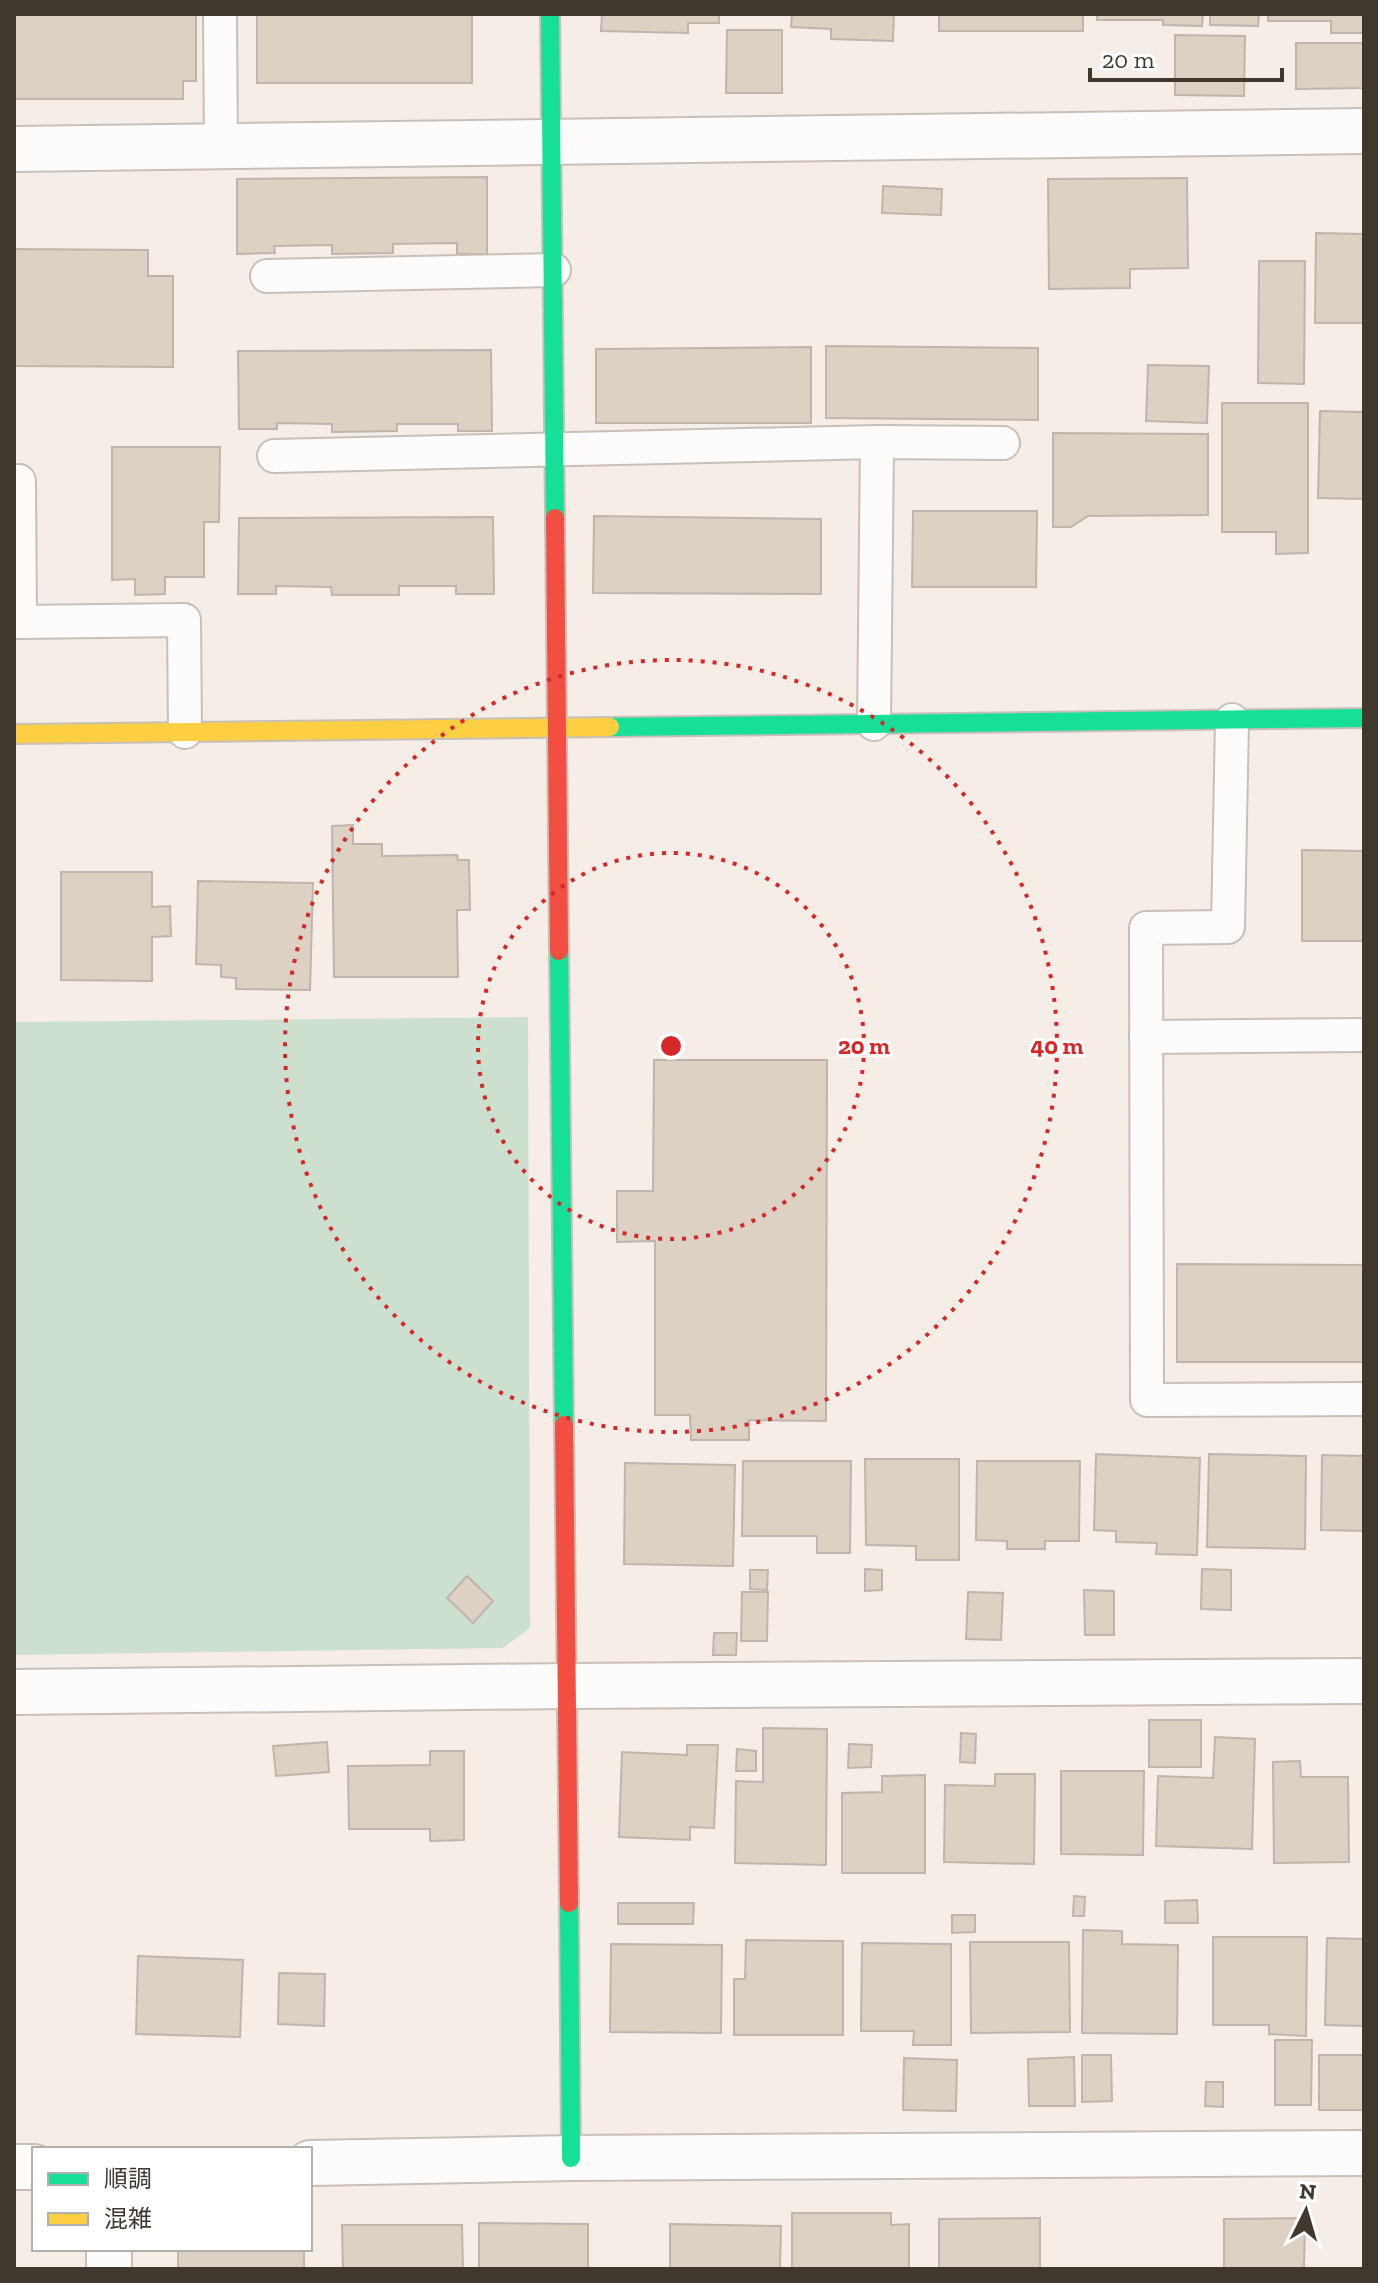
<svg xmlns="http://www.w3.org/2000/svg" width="1378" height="2283" viewBox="0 0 1378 2283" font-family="'Zilla Slab','Noto Sans JP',serif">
<rect width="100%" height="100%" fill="#f6eee6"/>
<path fill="#cde0cf" d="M528 1017 530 1628 503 1648 14 1655V1022Z"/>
<g fill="#ddd1c4" stroke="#bdb5ae" stroke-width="2">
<rect x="257" y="14" width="215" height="69"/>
<path d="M602 14H719V23H688V33L601 31Z"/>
<path d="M792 14H894L893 41 831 39V29L791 27Z"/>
<rect x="939" y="14" width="144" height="17"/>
<path d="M1097 14H1203L1202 26 1163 25V20H1097Z"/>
<path d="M1210 14H1259L1258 26 1210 25Z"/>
<path d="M1268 14H1364V33H1331V21H1268Z"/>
<path d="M14 15H196V81H183V99H14Z"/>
<path d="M727 30H782V93H726Z"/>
<path d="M1175 35 1245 36 1244 96 1175 95Z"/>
<path d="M1296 43H1364V88L1296 89Z"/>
<path d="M487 177V254H457V243L393 244V253L332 254V245L274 246 275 253 237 254V179Z"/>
<path d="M1187 178 1188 268 1130 269V288L1049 289 1048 179Z"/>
<path d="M883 186 942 189 941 215 882 213Z"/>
<path d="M1316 233 1364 234V323H1315Z"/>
<path d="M14 249 148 250V276H173V367L14 366Z"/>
<path d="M1259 261H1305L1304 384 1258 383Z"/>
<path d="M826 346 1038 348V420L826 418Z"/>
<path d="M811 347V423H596V349Z"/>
<path d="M491 350 492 431H458V424H397V431L332 432V424L277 423V429H239L238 351Z"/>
<path d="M1148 365 1209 366 1207 423 1146 421Z"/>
<path d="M1222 403H1308V553L1276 554V532H1222Z"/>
<path d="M1320 411 1364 412V499L1318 498Z"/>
<path d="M1053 433 1208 434V515L1088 516 1071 527H1053Z"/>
<path d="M112 447H220L219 522H204V577H165V594L135 595V579L112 580Z"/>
<path d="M913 511H1037L1036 587H912Z"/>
<path d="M594 516 821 519V594L593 593Z"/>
<path d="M493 517 494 594H456V586H399V595H332L331 587 276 586V594H238L239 518Z"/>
<path d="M353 825V844H382V856L457 855 458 860H469L470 910H457L458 977H334L332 826Z"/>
<path d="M1302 850 1364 851V941H1302Z"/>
<path d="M61 872H152V907L170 906 171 936 152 937V981L61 980Z"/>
<path d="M198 881 313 883 310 990 236 989V978L221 977V965L196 964Z"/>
<path d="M654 1060H827L826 1421 749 1420V1440H691L690 1415H655V1241L617 1242V1191H653Z"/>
<path d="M1177 1264 1364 1265V1362H1177Z"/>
<path d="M1096 1454 1200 1458 1197 1555 1156 1554 1157 1543 1116 1542V1531L1094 1530Z"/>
<path d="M1209 1454 1306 1456 1305 1549 1207 1547Z"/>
<path d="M1322 1455 1364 1456V1531L1321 1530Z"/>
<path d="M865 1459H959V1560H916V1546L866 1545Z"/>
<path d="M743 1461H851L850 1553H817V1536H742Z"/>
<path d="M977 1461H1080L1079 1541H1045V1549H1007V1541L976 1540Z"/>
<path d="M625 1463 735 1465 733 1566 624 1564Z"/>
<path d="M865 1569 882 1570V1590L865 1591Z"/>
<path d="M1202 1569 1231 1570V1610L1201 1609Z"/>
<path d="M750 1570H768L767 1590 750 1589Z"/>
<path d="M467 1576 493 1601 473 1623 447 1598Z"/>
<path d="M1084 1590 1114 1591V1635H1085Z"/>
<path d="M742 1592H768L767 1641H741Z"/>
<path d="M968 1592 1003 1593 1001 1640 966 1639Z"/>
<path d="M714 1633H737L736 1655H713Z"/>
<rect x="1149" y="1720" width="52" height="47"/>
<path d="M763 1728 827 1729 826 1865 735 1863 736 1781 763 1782Z"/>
<path d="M961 1733 976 1734 975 1763 960 1762Z"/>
<path d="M1215 1737 1255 1739 1252 1849 1156 1846 1158 1776 1213 1778Z"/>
<path d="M327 1742 329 1772 276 1776 273 1746Z"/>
<path d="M849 1744 872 1745 871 1767 848 1768Z"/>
<path d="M687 1745H718L714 1828 690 1827V1840L619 1837 622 1752 687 1755Z"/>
<path d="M737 1749 756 1751V1771H736Z"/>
<path d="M430 1751H464V1840L430 1841V1829H349L348 1766 430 1765Z"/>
<path d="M1300 1761 1301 1777H1348L1349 1862 1274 1863 1273 1762Z"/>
<path d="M1061 1771H1144L1143 1855 1061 1854Z"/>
<path d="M995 1774H1035L1034 1864 944 1862 945 1785 995 1786Z"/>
<path d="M925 1775V1873H842V1793L882 1792V1776Z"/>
<path d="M1074 1896 1085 1897 1084 1916H1073Z"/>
<path d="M1197 1900 1198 1923H1165V1901Z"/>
<path d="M618 1903H694L693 1924H618Z"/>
<path d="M952 1915H975V1932L952 1933Z"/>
<path d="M1083 1930 1122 1931V1944L1178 1945 1177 2034 1082 2033Z"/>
<path d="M1213 1937H1307L1306 2036 1269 2034V2025H1213Z"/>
<path d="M1327 1938 1364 1939V2026L1325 2025Z"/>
<path d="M746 1940 843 1941V2035H734V1979H745Z"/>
<path d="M970 1942H1069L1070 2032 971 2033Z"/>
<path d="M862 1943 951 1944V2045H913L914 2031H861Z"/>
<path d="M611 1944 722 1945 721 2033 610 2032Z"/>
<path d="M138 1956 243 1960 240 2037 136 2034Z"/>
<path d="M279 1973 325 1974 324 2026 278 2024Z"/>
<path d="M1275 2040H1312L1311 2105H1275Z"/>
<path d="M1082 2055H1111L1112 2101 1082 2102Z"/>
<rect x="1319" y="2055" width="45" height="55"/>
<path d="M1074 2057 1075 2106H1029L1028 2059Z"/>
<path d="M904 2058 957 2060 956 2111 903 2110Z"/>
<path d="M1206 2082H1223V2107L1205 2106Z"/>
<path d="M792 2213H891V2225L909 2224V2269H792Z"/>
<path d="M1040 2218V2269H939V2219Z"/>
<path d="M1305 2218 1304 2269H1224V2219Z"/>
<path d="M479 2223 588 2224V2269H479Z"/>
<path d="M670 2224 781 2226 780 2269H670Z"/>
<path d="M342 2225H462L463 2269H343Z"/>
<rect x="178" y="2249" width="126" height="20"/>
</g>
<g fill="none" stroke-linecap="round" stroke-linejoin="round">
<g stroke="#c8c0b8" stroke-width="36">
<g id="lane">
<path d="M220 14 221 147"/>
<path d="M267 276 554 270"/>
<path d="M274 456 877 442 1003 443"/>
<path d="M14 622H20L19 481"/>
<path d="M20 622 184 620 185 732"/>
<path d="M1232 720 1228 927 1146 928 1147 1400 1364 1399"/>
<path d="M874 724 877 442"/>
<path d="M1146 1037 1364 1035"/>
</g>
</g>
<g stroke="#c8c0b8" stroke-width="48">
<g id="street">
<path d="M14 149 1364 131"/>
<path d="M14 1692 566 1686 1364 1681"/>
<path d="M310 2163 571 2158 1364 2153"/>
<path d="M14 2167H34"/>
<path d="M109 2249V2269"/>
</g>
</g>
<g stroke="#c8c0b8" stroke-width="22">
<g id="fast">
<path d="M550 14 555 518"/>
<path d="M610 727 1364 718"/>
<path d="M559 951 564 1425"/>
<path d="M569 1903 571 2158"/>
</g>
</g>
<g stroke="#c8c0b8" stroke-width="22">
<path id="slow" d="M14 734 610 727"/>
</g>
<g stroke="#c8c0b8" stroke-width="22">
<g id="jam">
<path d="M555 518 559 951"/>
<path d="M564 1425 569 1903"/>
</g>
</g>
<use href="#lane" stroke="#fefcfb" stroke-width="32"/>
<use href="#street" stroke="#fefcfb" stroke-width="44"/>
<use href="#fast" stroke="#16e098" stroke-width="18"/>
<use href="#slow" stroke="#ffcf43" stroke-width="18"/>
<use href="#jam" stroke="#f24e42" stroke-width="18"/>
</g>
<g fill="none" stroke="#d62828" stroke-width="4" stroke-dasharray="4 8">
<circle cx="671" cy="1046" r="193"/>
<circle cx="671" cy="1046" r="386"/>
</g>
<circle cx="671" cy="1046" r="12" fill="#d62828" stroke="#fff" stroke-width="4"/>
<g font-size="24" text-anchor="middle" font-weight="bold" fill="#d62828" stroke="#fff" stroke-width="6" stroke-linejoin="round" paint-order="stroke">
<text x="864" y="1054">20 m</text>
<text x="1057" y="1054">40 m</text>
</g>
<rect width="1378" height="2283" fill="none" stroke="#40372e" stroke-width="32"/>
<rect x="32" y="2147" width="280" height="104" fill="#ffffff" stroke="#b3afab" stroke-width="2"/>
<rect x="48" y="2173" width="40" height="12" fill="#16e098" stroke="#b3afab" stroke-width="2"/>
<text x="104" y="2187" font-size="24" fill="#40372e">順調</text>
<rect x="48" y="2213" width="40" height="12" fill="#ffcf43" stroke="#b3afab" stroke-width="2"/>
<text x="104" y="2227" font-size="24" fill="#40372e">混雑</text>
<g transform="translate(1306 2211) rotate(5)" stroke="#ffffff" stroke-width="6" paint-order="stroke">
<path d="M0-6L14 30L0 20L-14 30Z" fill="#40372e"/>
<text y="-12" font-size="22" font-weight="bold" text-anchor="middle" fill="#40372e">N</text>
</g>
<path d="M1090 68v12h192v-12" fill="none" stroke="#40372e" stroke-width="4"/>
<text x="1102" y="68" font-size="24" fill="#40372e" stroke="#ffffff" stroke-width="6" paint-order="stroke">20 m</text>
</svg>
